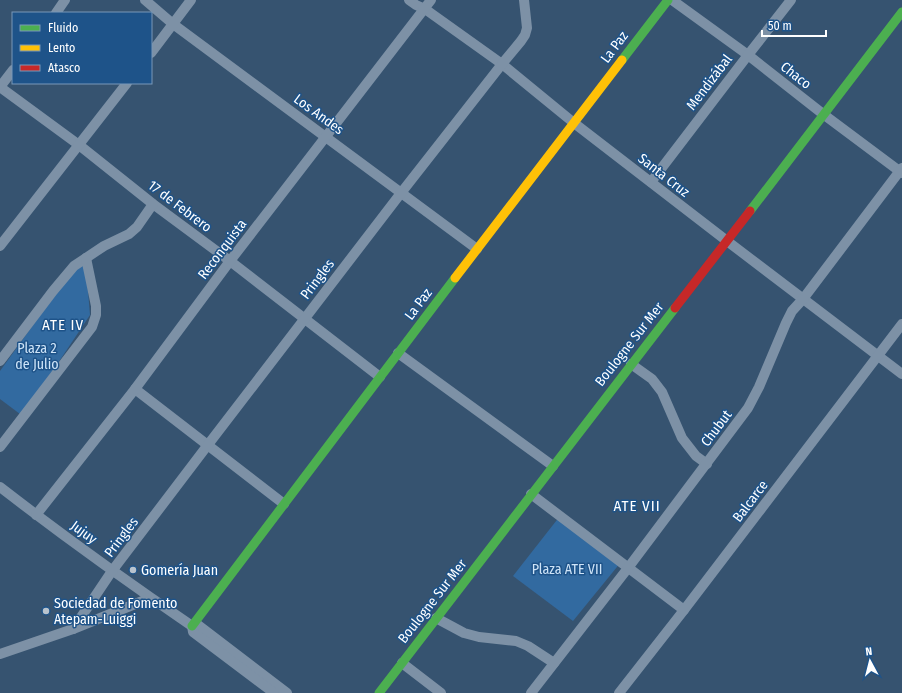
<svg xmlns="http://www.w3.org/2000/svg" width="902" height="693" viewBox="0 0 902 693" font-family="'Fira Sans Condensed',sans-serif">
<rect width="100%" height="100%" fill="#365370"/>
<g fill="#326aa0">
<path d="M83 264 87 279 90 315 52 372 20 414 0 399V371L41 314 73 272Z"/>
<path d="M560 516 621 562 573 621 513 576Z"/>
</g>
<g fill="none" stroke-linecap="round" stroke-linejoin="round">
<g stroke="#7d91a6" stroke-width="10">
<path d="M145 0 173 24 477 249"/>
<path d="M409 0 416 5 425 9 502 64 574 123 727 241 902 374"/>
<path d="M672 0 748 55 823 114 902 173"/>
<path d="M56 13 65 0"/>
<path d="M151 53 191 0"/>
<path d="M13 70 0 87 79 145 153 204 230 261 380 377"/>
<path d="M651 182 748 55 791 0"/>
<path d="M0 246 127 83"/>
<path d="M398 353 553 466"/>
<path d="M0 361 53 291 74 266 104 246 129 234 137 227 153 204"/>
<path d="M631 364 652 379 662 392 682 438 696 456 707 464"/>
<path d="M135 389 284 504"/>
<path d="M0 447 92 327 96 315V306L86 258"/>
<path d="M0 487C62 535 126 581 192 626"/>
<path d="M531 494 684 610"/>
<path d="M36 515 135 389 230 261 431 0"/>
<path d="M436 618 464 633 479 637 516 641 528 646 554 663"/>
<path d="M192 626 198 625 287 693"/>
<path d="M192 626 193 632 274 693"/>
<path d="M73 629 112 571 207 446 401 193 502 64 521 41 525 35 527 28 524 0"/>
<path d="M0 654 73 629 150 598"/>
<path d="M402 663 441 693"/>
<path d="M531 693 628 568 748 408 759 387 786 323 792 311 803 299 902 168"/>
<path d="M619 693 684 610 902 324"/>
</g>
<g stroke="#4caf50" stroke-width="9">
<path d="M622 60 668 0"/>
<path d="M750 211 902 12"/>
<path d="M192 626 455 278"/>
<path d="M379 693 675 308"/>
</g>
<path stroke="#ffc107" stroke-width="9" d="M455 278 622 60"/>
<path stroke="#c62828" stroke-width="9" d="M675 308 750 211"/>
</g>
<g fill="#b9c3cd" stroke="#1e5389" stroke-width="1.5">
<circle cx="133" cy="570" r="4"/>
<circle cx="46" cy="611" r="4"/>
</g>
<g text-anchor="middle" stroke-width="3" stroke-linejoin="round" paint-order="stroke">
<g font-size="14" fill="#fff" stroke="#1e5389">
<text transform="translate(614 47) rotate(-53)" y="5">La Paz</text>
<text transform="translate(796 75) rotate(38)" y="5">Chaco</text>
<text transform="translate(709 82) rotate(-53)" y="5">Mendizábal</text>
<text transform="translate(319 114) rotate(36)" y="5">Los Andes</text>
<text transform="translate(664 175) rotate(38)" y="5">Santa Cruz</text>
<text transform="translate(180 206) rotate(37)" y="5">17 de Febrero</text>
<text transform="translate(222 249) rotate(-53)" y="5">Reconquista</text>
<text transform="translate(317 279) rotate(-53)" y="5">Pringles</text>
<text transform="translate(418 304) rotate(-53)" y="5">La Paz</text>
<text transform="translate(629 344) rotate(-52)" y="5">Boulogne Sur Mer</text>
<text transform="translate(716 428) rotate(-53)" y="5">Chubut</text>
<text transform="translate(750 501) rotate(-53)" y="5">Balcarce</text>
<text transform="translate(84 532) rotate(36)" y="5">Jujuy</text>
<text transform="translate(121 537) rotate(-53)" y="5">Pringles</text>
<text transform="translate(432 601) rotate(-52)" y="5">Boulogne Sur Mer</text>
</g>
<g font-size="14" fill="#cee4f8" stroke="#1e5389">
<text x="37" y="353">Plaza 2<tspan x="37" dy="16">de Julio</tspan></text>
<text x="567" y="574">Plaza ATE VII</text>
</g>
<g font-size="14" fill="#fff" stroke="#1e5389" text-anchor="start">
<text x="141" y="575">Gomería Juan</text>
<text x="54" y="608">Sociedad de Fomento<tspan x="54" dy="16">Atepam-Luiggi</tspan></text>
</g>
<g font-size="15" letter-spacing="1" fill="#fff" stroke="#1e5389">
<text x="63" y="330">ATE IV</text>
<text x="637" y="511">ATE VII</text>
</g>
</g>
<rect x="12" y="12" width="140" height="72" fill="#1e5389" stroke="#7898b8"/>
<rect x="20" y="25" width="20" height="6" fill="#4caf50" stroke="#7898b8"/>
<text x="48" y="32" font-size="12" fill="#ffffff">Fluido</text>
<rect x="20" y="45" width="20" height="6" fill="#ffc107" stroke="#7898b8"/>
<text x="48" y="52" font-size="12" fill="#ffffff">Lento</text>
<rect x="20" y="65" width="20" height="6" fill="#c62828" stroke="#7898b8"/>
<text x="48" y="72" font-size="12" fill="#ffffff">Atasco</text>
<g transform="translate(870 661) rotate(353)" stroke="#1e5389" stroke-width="3" paint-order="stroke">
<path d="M0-3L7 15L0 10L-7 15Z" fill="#ffffff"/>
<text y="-6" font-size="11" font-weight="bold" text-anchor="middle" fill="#ffffff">N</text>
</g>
<path d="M762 30v6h64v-6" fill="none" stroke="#ffffff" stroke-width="2"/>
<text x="768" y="30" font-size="12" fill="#ffffff" stroke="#1e5389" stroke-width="3" paint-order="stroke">50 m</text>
</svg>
